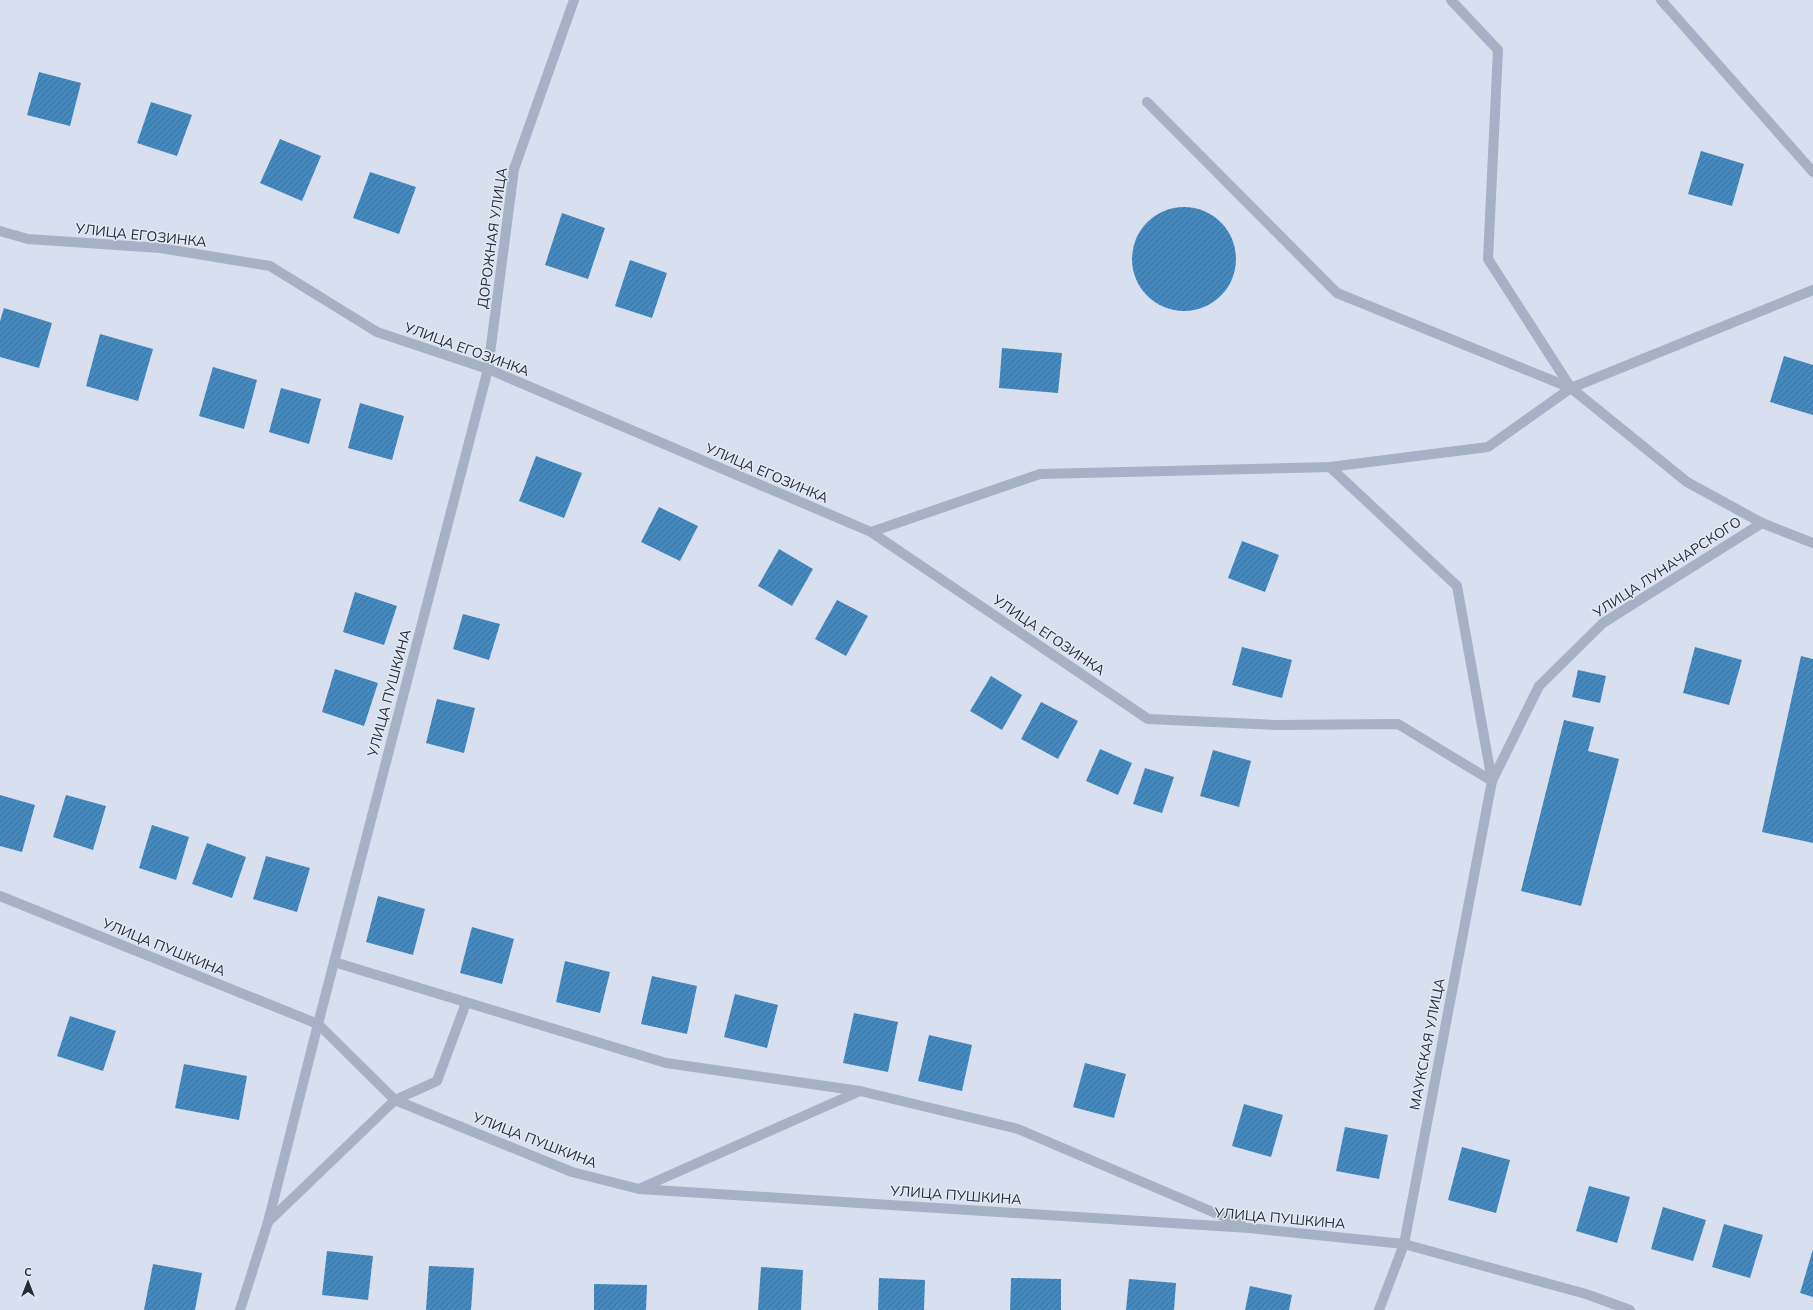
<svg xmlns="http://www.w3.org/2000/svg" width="1813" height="1310" viewBox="0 0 1813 1310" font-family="Mulish,sans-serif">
<defs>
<pattern id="building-hatch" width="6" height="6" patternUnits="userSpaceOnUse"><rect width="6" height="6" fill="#4889bd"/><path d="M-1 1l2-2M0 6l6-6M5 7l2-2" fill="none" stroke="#3c709a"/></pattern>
</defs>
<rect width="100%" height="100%" fill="#d8dfef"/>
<g fill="url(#building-hatch)">
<path d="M39 72 81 83 70 126 27 115Z"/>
<path d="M151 102 192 115 177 156 137 143Z"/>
<path d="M280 139 321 156 302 201 260 183Z"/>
<path d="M1701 151 1744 164 1732 206 1688 194Z"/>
<path d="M370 172 416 187 399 234 353 218Z"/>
<circle cx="1184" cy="259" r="52"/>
<path d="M562 213 605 228 588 279 545 265Z"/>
<path d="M630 260 667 273 652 318 615 306Z"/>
<path d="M4 308 52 323 39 368 0 357V321Z"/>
<path d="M100 334 153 349 138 401 86 386Z"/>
<path d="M1002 348 1062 353 1058 393 999 388Z"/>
<path d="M1784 356 1813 365V415L1770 402Z"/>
<path d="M213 367 257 380 244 429 199 416Z"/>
<path d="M281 388 321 399 309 444 269 432Z"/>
<path d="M360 403 404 416 392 460 348 448Z"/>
<path d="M536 456 582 473 564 518 519 501Z"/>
<path d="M659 507 698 526 680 561 641 542Z"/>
<path d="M1242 541 1279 555 1265 592 1228 578Z"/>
<path d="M779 549 813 569 792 606 758 586Z"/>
<path d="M355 592 397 606 384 645 343 632Z"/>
<path d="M837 600 868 616 846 656 815 639Z"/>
<path d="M463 614 500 624 489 660 453 649Z"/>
<path d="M1242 647 1292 660 1282 698 1232 685Z"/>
<path d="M1695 647 1742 660 1729 705 1683 693Z"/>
<path d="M1801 656 1813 659V843L1762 832Z"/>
<path d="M335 669 378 683 364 726 322 712Z"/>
<path d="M1578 670 1606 676 1600 703 1572 697Z"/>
<path d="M991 676 1022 695 1002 730 970 711Z"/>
<path d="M437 699 475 708 464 753 426 743Z"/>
<path d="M1041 702 1078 721 1058 759 1021 739Z"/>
<path d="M1564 720 1594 727 1588 751 1619 759 1581 906 1521 891Z"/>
<path d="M1100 749 1132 763 1118 795 1086 781Z"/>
<path d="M1213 750 1251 761 1239 807 1200 796Z"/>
<path d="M1145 768 1174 777 1162 813 1133 804Z"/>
<path d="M0 795 35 805 22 852 0 846Z"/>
<path d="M66 795 106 806 93 850 53 837Z"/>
<path d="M152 825 189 837 176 880 139 868Z"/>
<path d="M207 843 246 857 232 898 192 884Z"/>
<path d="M266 856 310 868 297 912 253 899Z"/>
<path d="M378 896 425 909 413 955 366 942Z"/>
<path d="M472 927 514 939 502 984 460 973Z"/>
<path d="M565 961 610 972 600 1013 556 1002Z"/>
<path d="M652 976 697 986 687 1034 641 1024Z"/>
<path d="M735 994 778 1005 767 1048 724 1037Z"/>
<path d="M854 1013 898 1022 888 1072 843 1063Z"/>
<path d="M70 1016 116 1031 103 1071 57 1056Z"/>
<path d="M929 1035 972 1045 962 1091 918 1081Z"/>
<path d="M1085 1063 1126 1074 1114 1118 1073 1107Z"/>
<path d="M184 1064 247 1076 239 1120 175 1108Z"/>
<path d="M1244 1104 1283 1115 1271 1157 1232 1146Z"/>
<path d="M1345 1127 1388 1135 1379 1179 1336 1171Z"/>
<path d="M1462 1147 1510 1160 1496 1213 1448 1200Z"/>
<path d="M1589 1186 1630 1197 1617 1243 1576 1231Z"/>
<path d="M1663 1207 1706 1220 1693 1261 1651 1249Z"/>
<path d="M1724 1224 1763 1235 1750 1278 1712 1267Z"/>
<path d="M1813 1249V1297L1800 1293Z"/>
<path d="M327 1251 373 1256 368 1300 322 1295Z"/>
<path d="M153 1264 202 1273 195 1310H144Z"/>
<path d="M429 1266 474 1268 471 1310H426Z"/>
<path d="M761 1267 803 1270 801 1310H758Z"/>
<path d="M879 1278 925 1280 924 1310H878Z"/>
<path d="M1011 1278 1061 1279V1310H1010Z"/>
<path d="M1129 1279 1176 1283 1174 1310H1126Z"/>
<path d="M594 1284 647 1285 646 1310H594Z"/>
<path d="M1250 1286 1292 1295 1289 1310H1245Z"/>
</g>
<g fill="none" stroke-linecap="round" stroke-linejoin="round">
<g stroke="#a6b1c6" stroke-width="10">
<path d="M1451 0 1498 50 1488 259 1571 388"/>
<path d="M1661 0 1813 172"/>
<path d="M1147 102 1337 293 1571 388 1813 290"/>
<path d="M0 231 28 239 160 248 270 266 377 332 488 369 871 532 1148 719 1276 725 1398 724 1492 781"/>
<path d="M1330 467 1457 586 1492 781"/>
<path d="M871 532 1040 474 1330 467 1488 447 1571 388 1687 482 1762 523"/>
<path d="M0 896 318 1024 395 1100 572 1172 639 1189 1249 1228 1404 1244 1586 1294 1630 1310"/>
<path d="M334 962 666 1063 860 1091 1018 1129 1241 1224"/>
<path d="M641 1188 860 1091"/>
<path d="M268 1222 395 1100 437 1081 466 1003"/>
<path d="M240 1310 268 1222 318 1024 488 369 514 169 574 0"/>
<path d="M1379 1310 1404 1244 1492 781 1539 686 1603 623 1762 523 1813 543"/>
</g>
</g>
<g text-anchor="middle" stroke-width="3" stroke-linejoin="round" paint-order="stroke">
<g font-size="14" fill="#262c32" stroke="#e4e9f7">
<text transform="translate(141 235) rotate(6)" y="5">УЛИЦА ЕГОЗИНКА</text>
<text transform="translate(492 238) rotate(-82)" y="5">ДОРОЖНАЯ УЛИЦА</text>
<text transform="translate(467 349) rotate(20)" y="5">УЛИЦА ЕГОЗИНКА</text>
<text transform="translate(767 473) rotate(23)" y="5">УЛИЦА ЕГОЗИНКА</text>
<text transform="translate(1667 567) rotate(-33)" y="5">УЛИЦА ЛУНАЧАРСКОГО</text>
<text transform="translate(1049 635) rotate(34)" y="5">УЛИЦА ЕГОЗИНКА</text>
<text transform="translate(389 693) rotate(-75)" y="5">УЛИЦА ПУШКИНА</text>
<text transform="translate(164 947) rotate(22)" y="5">УЛИЦА ПУШКИНА</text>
<text transform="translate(1427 1044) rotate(-79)" y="5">МАУКСКАЯ УЛИЦА</text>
<text transform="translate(535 1140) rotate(21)" y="5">УЛИЦА ПУШКИНА</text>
<text transform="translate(956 1195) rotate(4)" y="5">УЛИЦА ПУШКИНА</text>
<text transform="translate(1280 1218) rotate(5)" y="5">УЛИЦА ПУШКИНА</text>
</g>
</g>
<g transform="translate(28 1282)" stroke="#e4e9f7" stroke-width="3" paint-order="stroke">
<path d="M0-3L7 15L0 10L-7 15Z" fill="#262c32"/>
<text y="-6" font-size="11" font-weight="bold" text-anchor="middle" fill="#262c32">С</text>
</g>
</svg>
